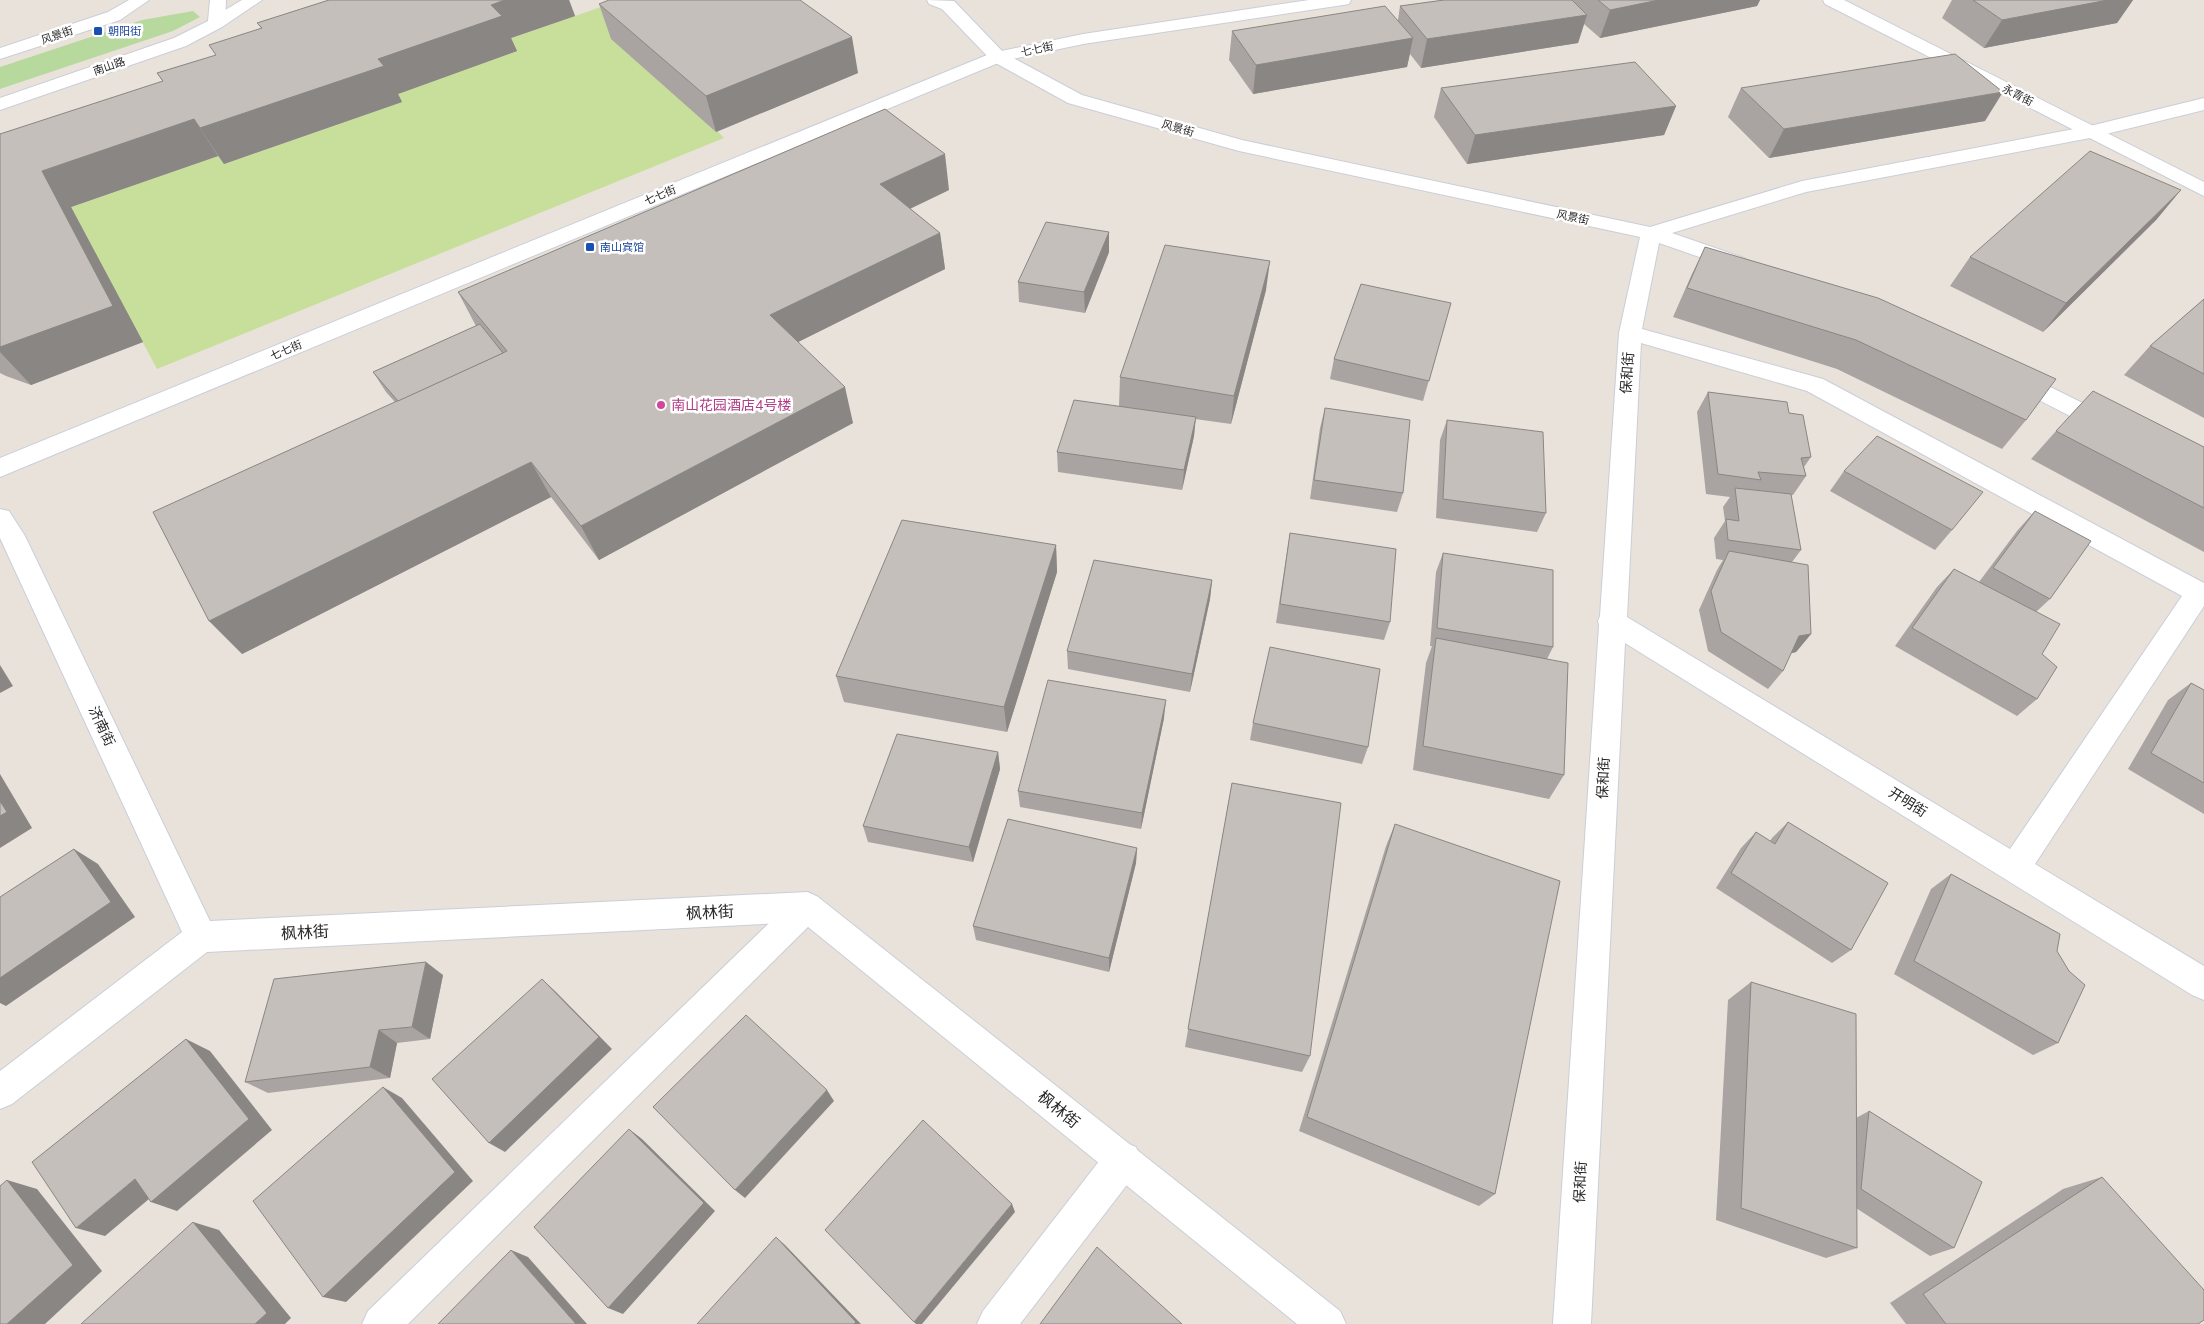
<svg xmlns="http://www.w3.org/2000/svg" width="2204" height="1324" viewBox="0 0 2204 1324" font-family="Mulish,'Noto Sans SC',sans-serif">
<rect width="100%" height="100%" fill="#e9e2db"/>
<path fill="#b8d99e" d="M193 11 200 17 173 31 0 89V67L142 20Z"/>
<path fill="#c8df9b" d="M601 7 724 138 157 369 71 207 218 156 224 164 402 102 396 95 506 40Z"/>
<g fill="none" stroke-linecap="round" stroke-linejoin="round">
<g stroke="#caced8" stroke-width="2">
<g id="lane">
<path d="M807 892 818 897 823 907 818 917 408 1324H362L368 1311 796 897Z"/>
<path d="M1123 1142 1136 1147 1141 1160 1136 1173 1020 1324H977L983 1311 1110 1147Z"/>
</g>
</g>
<g stroke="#caced8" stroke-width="2">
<g id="street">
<path d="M242 0H262L222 27H210L207 23 210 19Z"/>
<path d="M927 0 954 1 1004 53 1082 95 1242 140 1650 227 1802 181 2090 126 2204 98V110L2090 138 1806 192 1672 233 1744 258 1748 263 1744 268 1737 270 1659 243 1642 329 1823 379 2204 583V606L2035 864 2204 966V1000L2192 995 1625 643 1591 1324H1553L1599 625 1598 621 1600 616 1619 333 1640 237 1239 151 1068 103 992 61 942 9 929 4ZM1641 343 1807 391 2182 596 2010 849 1627 617Z"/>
<path d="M2012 368 2117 420 2121 426 2117 432 2109 434 2101 432 2004 382 2001 376 2004 370Z"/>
<path d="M0 509 9 511 25 536 210 921 807 892 818 897 1340 1311 1346 1324H1297L802 922 207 952 12 1104 0 1109V1071L182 932 0 538Z"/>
</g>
</g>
<g stroke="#caced8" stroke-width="2">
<g id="secondary">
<path d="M129 0H149L120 20 0 59V48L108 12Z"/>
<path d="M210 0H226L225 23 222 27 186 46 0 110V98L174 38 208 21Z"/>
<path d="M1309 0H1351L1349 4 1343 5 1083 44 1003 61 0 477V458L992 53 1083 34Z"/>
<path d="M1823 0H1844L2204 182V196L1825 4Z"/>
</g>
</g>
<use href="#lane" fill="#fff" fill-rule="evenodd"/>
<use href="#street" fill="#fff" fill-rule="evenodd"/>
<use href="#secondary" fill="#fff" fill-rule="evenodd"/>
</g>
<g fill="#a9a4a1">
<path d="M329 0H569L575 16 511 38 517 51 398 94 402 102 224 164 218 156 71 207 143 342 31 385 6 376 0 373V134L163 82 157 73 215 56 261 28 257 23Z"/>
<path d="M1444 0H1760L1757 6 1600 38 1584 24 1578 43 1421 68 1410 54 1407 67 1253 94 1229 60 1232 31 1398 20 1400 6Z"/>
<path d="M1952 0H2133L2117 23 1984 48 1942 18Z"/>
<path d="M599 4 858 73 716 132 611 39Z"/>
<path d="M1441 88 1676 106 1664 135 1467 164 1434 117Z"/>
<path d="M1741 88 1985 121 1769 158 1728 117Z"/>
<path d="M949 190 910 209 940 233 945 269 798 342 853 423 599 560 551 497 242 654 395 402 386 392 373 372 476 326 458 292Z"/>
<path d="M2157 219 2043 332 1950 286 1970 257Z"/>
<path d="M1109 232V252L1085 313 1019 302 1018 282Z"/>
<path d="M1705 247 2026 420 2002 449 1837 369 1673 317 1691 276Z"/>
<path d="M1266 290 1231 424 1195 419 1194 436 1182 490 1058 472 1057 452 1119 406 1120 377Z"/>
<path d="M2204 299V418L2124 375 2150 346Z"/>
<path d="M1451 303 1423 401 1330 379 1334 359Z"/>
<path d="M1708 392 1789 413 1811 457 1804 467 1806 476 1793 495H1791L1801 550 1792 562 1811 634 1796 652 1791 653 1783 671 1768 689 1708 651 1699 610 1717 570 1723 560 1716 559 1714 538 1725 521 1723 507 1730 497 1706 494 1697 412Z"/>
<path d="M1325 408 1403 493 1397 512 1310 499 1320 428Z"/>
<path d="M1447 420 1546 513 1537 532 1436 518 1440 440Z"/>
<path d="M2056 431 2204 447V552L2031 459Z"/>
<path d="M1844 471 1952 530 1935 550 1830 491Z"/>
<path d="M2035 511 2050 599 2036 612 2042 654 2037 699 2017 716 1895 646 1937 587 1954 569 1979 582 2017 531Z"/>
<path d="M1290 533 1390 622 1384 640 1276 623 1287 552Z"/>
<path d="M1056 545 1057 572 1007 732 844 702 836 676Z"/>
<path d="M1443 553 1553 647 1547 659 1564 775 1549 799 1413 770 1426 663 1432 646H1430L1436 572Z"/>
<path d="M1212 580 1210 599 1190 692 1068 669 1067 651Z"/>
<path d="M2191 683 2204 690V814L2128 769 2168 700Z"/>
<path d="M1164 718 1141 829 1020 807 1018 791Z"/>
<path d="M1253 723 1368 747 1362 764 1250 740Z"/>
<path d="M998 752 1000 769 973 862 868 842 863 826Z"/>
<path d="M1232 783 1310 1056 1302 1072 1185 1047Z"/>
<path d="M1788 822 1851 950 1832 963 1716 888 1741 848 1756 832 1770 841 1772 838Z"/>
<path d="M1395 824 1495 1194 1479 1206 1299 1131 1386 846Z"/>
<path d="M1137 848 1136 863 1109 972 976 940 973 926Z"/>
<path d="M1951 874 2057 951 2058 1043 2033 1055 1894 974 1931 889Z"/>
<path d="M443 975 430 1039 397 1043 390 1078 268 1093 245 1082Z"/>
<path d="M1751 982 1856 1118 1869 1111 1954 1248 1930 1256 1856 1208 1857 1248 1826 1258 1716 1220 1728 1000Z"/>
<path d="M2102 1177 2198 1324H1906L1890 1303 2063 1189Z"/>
</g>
<g fill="#898683">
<path d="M505 0H569L575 16 511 38 517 51 398 94 402 102 224 164 200 128 378 59 491 5Z"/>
<path d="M1659 0H1760L1757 6 1600 38 1610 10Z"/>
<path d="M2108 0H2133L2117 23 1984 48 2002 20Z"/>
<path d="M1587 15 1578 43 1421 68 1427 39Z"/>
<path d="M852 37 858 73 716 132 706 96Z"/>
<path d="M1413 38 1407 67 1253 94 1256 65Z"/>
<path d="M2003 92 1985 121 1769 158 1784 129Z"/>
<path d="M1676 106 1664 135 1467 164 1475 135Z"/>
<path d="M194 119 218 156 71 207 143 342 31 385 0 352V347L42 171Z"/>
<path d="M945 154 949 190 886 220 880 184Z"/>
<path d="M2181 190 2157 219 2043 332 2066 303Z"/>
<path d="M1109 232V252L1085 313 1084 292Z"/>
<path d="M940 233 945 269 780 351 770 315Z"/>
<path d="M1270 261 1266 290 1231 424 1234 396Z"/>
<path d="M845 387 853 423 599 560 581 526Z"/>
<path d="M1196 417 1194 436 1182 490 1184 470Z"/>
<path d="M531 462 551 497 242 654 209 621Z"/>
<path d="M1056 545 1057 572 1007 732 1004 707Z"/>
<path d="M1212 580 1210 599 1190 692 1192 674Z"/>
<path d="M1811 634 1796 652 1785 655 1799 636Z"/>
<path d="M0 665 13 686 0 693Z"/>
<path d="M1166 700 1164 718 1141 829 1142 813Z"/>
<path d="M998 752 1000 769 973 862 969 847Z"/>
<path d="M0 774 32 828 0 848Z"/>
<path d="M1137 848 1136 863 1109 972V958Z"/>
<path d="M74 849 98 864 135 917 6 1006 0 1003V978Z"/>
<path d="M426 962 443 975 430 1039 412 1027Z"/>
<path d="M542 979 556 992 612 1049 505 1152 489 1143Z"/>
<path d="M379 1030 397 1043 390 1078 370 1067Z"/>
<path d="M186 1039 210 1051 272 1130 177 1211 151 1202Z"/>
<path d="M383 1087 402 1098 473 1181 346 1302 323 1297Z"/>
<path d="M827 1090 834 1101 745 1198 735 1190Z"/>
<path d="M629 1129 642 1139 715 1211 623 1314 608 1308Z"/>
<path d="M135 1179 162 1188 105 1236 76 1228Z"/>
<path d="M7 1180 37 1189 102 1271 45 1324H7Z"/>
<path d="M1012 1204 1015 1212 922 1324H916L914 1322Z"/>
<path d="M193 1222 219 1230 291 1318 285 1324H255Z"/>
<path d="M776 1237 785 1245 861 1324H854Z"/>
<path d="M511 1250 528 1257 587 1324H576Z"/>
</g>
<g fill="#c4bfbb" stroke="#898683">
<path d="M329 0H505L491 5 502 16 378 59 384 66 200 128 194 119 42 171 113 306 0 347V134L163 81 157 73 216 55 209 45 262 28 257 23Z"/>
<path d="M609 0H800L852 37 706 96 599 4Z"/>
<path d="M1444 0H1572L1587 15 1427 39 1400 6Z"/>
<path d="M1598 0H1659L1610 10Z"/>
<path d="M1973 0H2108L2002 20Z"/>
<path d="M1385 6 1413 38 1256 65 1232 31Z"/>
<path d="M1955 54 2003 92 1784 129 1741 88Z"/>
<path d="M1635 62 1676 106 1475 135 1441 88Z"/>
<path d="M885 109 945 154 880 184 940 233 770 315 845 387 581 526 531 462 209 621 153 512 507 351 458 292Z"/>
<path d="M2090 151 2181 190 2066 303 1970 257Z"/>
<path d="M1046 222 1109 232 1084 292 1018 282Z"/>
<path d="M1165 245 1270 261 1234 396 1120 377Z"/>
<path d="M1705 247 1878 298 2056 379 2026 420 1856 340 1687 288Z"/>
<path d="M1361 284 1451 303 1429 381 1334 359Z"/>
<path d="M2204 299V374L2150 346Z"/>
<path d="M480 324 503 353 398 401 373 372Z"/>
<path d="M2093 391 2204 447V508L2056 431Z"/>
<path d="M1708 392 1787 402 1789 413 1803 415 1811 457 1801 458 1806 476 1758 472 1761 480 1718 474Z"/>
<path d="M1074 400 1196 417 1184 470 1057 452Z"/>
<path d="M1325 408 1410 420 1403 493 1314 480Z"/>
<path d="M1447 420 1543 432 1546 513 1443 499Z"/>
<path d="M1877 436 1983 492 1952 530 1844 471Z"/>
<path d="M1735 488 1791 494 1801 550 1728 540 1726 519 1739 521Z"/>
<path d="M2035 511 2091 541 2050 599 1993 568Z"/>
<path d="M902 520 1056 545 1004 707 836 676Z"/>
<path d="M1290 533 1396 549 1390 622 1280 604Z"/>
<path d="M1729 551 1808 565 1811 634 1799 636 1783 671 1721 632 1711 591Z"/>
<path d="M1443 553 1553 570V647L1437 628Z"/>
<path d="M1094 560 1212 580 1192 674 1067 651Z"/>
<path d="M1954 569 2060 624 2042 654 2057 667 2037 699 1912 628Z"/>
<path d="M1436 638 1568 663 1564 775 1423 746Z"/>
<path d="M1270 647 1380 669 1368 747 1253 723Z"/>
<path d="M1048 680 1166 700 1142 813 1018 791Z"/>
<path d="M2191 683 2204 690V783L2151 753Z"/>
<path d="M897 734 998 752 969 847 863 826Z"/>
<path d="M1232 783 1341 803 1310 1056 1188 1029Z"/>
<path d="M0 801 7 812 0 816Z"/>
<path d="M1008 819 1137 848 1109 958 973 926Z"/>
<path d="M1788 822 1888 883 1851 950 1731 873 1756 832 1775 844Z"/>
<path d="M1395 824 1560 881 1495 1194 1307 1117Z"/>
<path d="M74 849 111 902 0 978V897Z"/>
<path d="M1951 874 2060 934 2057 951 2069 971 2085 985 2058 1043 1914 961Z"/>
<path d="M426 962 412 1027 379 1030 370 1067 245 1082 274 979Z"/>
<path d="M542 979 599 1037 489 1143 432 1079Z"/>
<path d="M1751 982 1856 1014 1857 1248 1741 1208Z"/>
<path d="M746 1015 827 1090 735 1190 653 1107Z"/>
<path d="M186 1039 249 1119 151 1202 135 1179 76 1228 32 1162Z"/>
<path d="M383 1087 455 1172 323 1297 253 1201Z"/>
<path d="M1869 1111 1982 1182 1954 1248 1861 1189Z"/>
<path d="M923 1120 1012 1204 914 1322 825 1230Z"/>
<path d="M629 1129 704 1203 608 1308 534 1227Z"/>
<path d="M2102 1177 2204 1290V1320L2198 1324H1946L1923 1294Z"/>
<path d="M7 1180 73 1265 7 1324H0V1186Z"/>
<path d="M193 1222 267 1313 255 1324H81Z"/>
<path d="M776 1237 856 1322 854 1324H697Z"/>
<path d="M1097 1247 1182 1324H1040Z"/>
<path d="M511 1250 576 1324H438Z"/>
</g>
<g fill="#1a4fb4" stroke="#fff" stroke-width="2">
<rect x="93" y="26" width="10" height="10" rx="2.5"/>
<rect x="585" y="242" width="10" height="10" rx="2.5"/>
</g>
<circle fill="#d1479c" stroke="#fff" stroke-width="2" cx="661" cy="405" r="5"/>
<g text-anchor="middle" stroke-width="5" stroke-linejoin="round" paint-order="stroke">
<g font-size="11" fill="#164399" stroke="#fff" text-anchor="start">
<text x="108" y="35">朝阳街</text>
<text x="600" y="251">南山宾馆</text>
</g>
<g font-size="11" fill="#282828" stroke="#fff">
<text transform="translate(57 35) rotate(-19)" y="4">风景街</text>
<text transform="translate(1037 49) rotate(-12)" y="4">七七街</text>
<text transform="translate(109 66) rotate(-19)" y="4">南山路</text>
<text transform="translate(2018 95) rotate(27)" y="4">永青街</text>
<text transform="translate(1178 128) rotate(16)" y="4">风景街</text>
<text transform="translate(660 195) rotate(-23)" y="4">七七街</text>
<text transform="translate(1573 217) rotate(12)" y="4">风景街</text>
<text transform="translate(286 350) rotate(-23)" y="4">七七街</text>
</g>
<g font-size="14" fill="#282828" stroke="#fff">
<text transform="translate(1627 373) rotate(-86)" y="5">保和街</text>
<text transform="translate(102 726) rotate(65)" y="5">济南街</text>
<text transform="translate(1603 778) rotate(-87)" y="5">保和街</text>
<text transform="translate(1908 802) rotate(32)" y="5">开明街</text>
<text transform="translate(1580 1182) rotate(-87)" y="5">保和街</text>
</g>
<g font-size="14" fill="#b23c85" stroke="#fff" text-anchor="start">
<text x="671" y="410">南山花园酒店4号楼</text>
</g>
<g font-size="16" fill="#282828" stroke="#fff">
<text transform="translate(710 912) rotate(-3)" y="6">枫林街</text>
<text transform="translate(305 932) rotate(-3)" y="6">枫林街</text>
<text transform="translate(1059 1109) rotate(39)" y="6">枫林街</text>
</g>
</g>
</svg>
